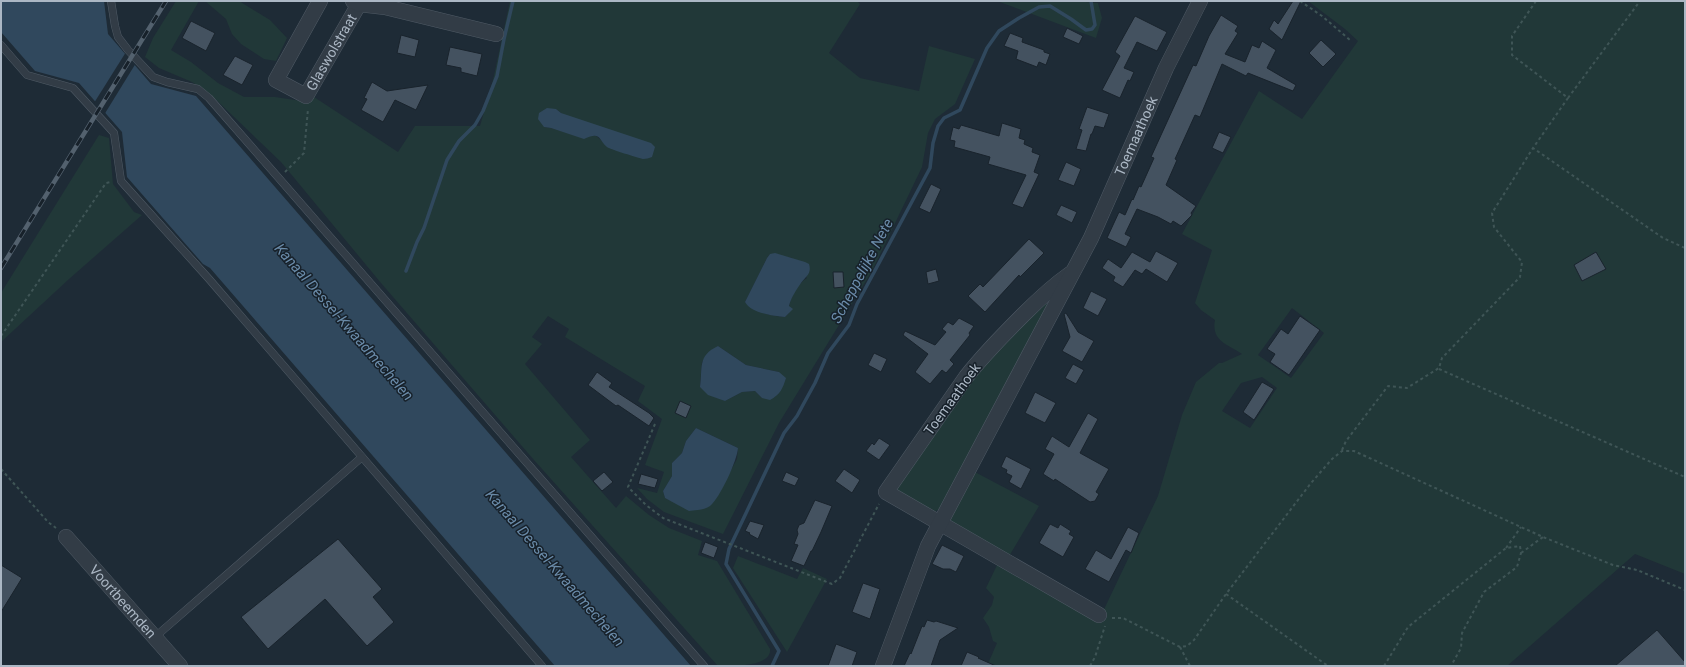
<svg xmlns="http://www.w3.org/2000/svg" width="1686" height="667" viewBox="0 0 1686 667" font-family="Roboto,sans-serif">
<rect width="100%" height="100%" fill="#1e2b36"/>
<g fill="#213838" fill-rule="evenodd">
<path d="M176 1H199L171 50 191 62 218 83 244 97H275L308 102 314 97 398 152 415 126H480L493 80 510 1H857L860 4 829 53 860 78 919 91 929 46 975 59 955 104 935 119 928 133 922 167 872 271 779 423 723 534 664 512 647 499 637 488 657 493 664 472 645 465 662 419 638 401 645 386 565 337 569 329 548 316 532 337 542 344 525 364 590 440 571 457 616 508 626 496 649 515 669 528 702 541 698 555 717 561 770 649C772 667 733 666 718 666L534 460 381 283 281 162 209 93 192 82 159 68 145 57 153 38ZM556 109 561 113 644 159 605 143 596 136H590L584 138 551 128 544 127ZM770 254 792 258 807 278C796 285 788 300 789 313L785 317C770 316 755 312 745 302L767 258ZM718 346 746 365 779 372 762 398 755 391 742 392 725 401 700 387 702 362ZM696 428 738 448 737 459 724 483 671 501 665 498 663 491 672 476V463L682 453 686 441Z"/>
<path d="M205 1H239L270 20 287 38 276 61 264 59 241 44 232 34 226 19Z"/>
<path d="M997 1H1074L1098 3 1102 18 1096 38Z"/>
<path d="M1308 1H1685V574L1635 554 1507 666H987L997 643 993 641 989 627 983 618 992 605 994 597 986 588 998 563 1098 622 1158 496 1182 415 1196 382 1219 363H1222L1242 354C1227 344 1211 341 1215 320L1201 310 1195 303 1212 250 1182 234 1259 91 1302 119 1358 41 1345 29ZM1292 308 1324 333 1291 378 1258 355ZM1262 377 1277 388 1250 428 1222 411 1241 383Z"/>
<path d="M99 135 109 138 113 184 134 212 142 215 69 279 1 342V293Z"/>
<path d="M1043 303 1049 305 940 509 931 513 901 496 897 488 969 380Z"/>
<path d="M973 471 1039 506 1008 558 952 525 950 518Z"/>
<path d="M738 556 797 579 803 568 827 579 787 652 733 568Z"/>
</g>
<g fill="#30485d">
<path d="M1 1H104L108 34 151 84 196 96 691 666H555L210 268 203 264 127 177 122 132 79 83 35 71 1 32Z"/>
<path d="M547 108 556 109 561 113 651 143 655 147 652 157C649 158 646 159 643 159 639 158 609 149 607 147 598 139 601 131 584 139L551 128 544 127 538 119 539 113Z"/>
<path d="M775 253 805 262 809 264C812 274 806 276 801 283 796 290 791 298 789 306L793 309 785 317C773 316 751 313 745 302L767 258 770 254Z"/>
<path d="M718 346 746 365 779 372 786 378C783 388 780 395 770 400L762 398 755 391 742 392 725 401 708 395 700 387C703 368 697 356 718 346Z"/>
<path d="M696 428 738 448C737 461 720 498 710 506 705 510 695 510 689 511L665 498 663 491 672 476V463L682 453 686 441Z"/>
</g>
<path fill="#1e2b36" d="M126 52 136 63 104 115 94 103Z"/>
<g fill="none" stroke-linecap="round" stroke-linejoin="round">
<g stroke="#30485d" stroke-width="3.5">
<path d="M406 271 417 242 424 228 447 160 459 141 475 125 483 111 497 76 504 39 513 1"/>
<path d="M772 666 779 651 726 564 729 549 784 433 797 416 804 403 815 383 828 353 849 325 857 304 930 168 933 143 938 126 944 118 960 110 987 48 999 31 1019 18 1039 7 1050 6 1071 19 1086 30 1092 29 1095 25 1091 1"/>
</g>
</g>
<g fill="#445260" stroke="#19232c">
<path d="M1293 1H1301L1282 40 1269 29 1274 20 1278 24Z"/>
<path d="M1221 15 1238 26 1235 31 1238 33 1225 54 1245 62 1252 45 1259 48 1262 41 1276 50 1267 68 1296 85 1293 91 1248 73 1246 76 1222 64 1200 117 1195 115 1175 159 1177 160 1166 185 1196 206 1191 213 1192 215 1181 226 1173 221 1171 224 1158 217 1137 209 1125 234 1131 237 1126 247 1107 238 1119 212 1125 215 1132 199 1133 200 1139 186 1141 187 1154 158 1151 157 1193 65 1196 66 1209 36Z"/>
<path d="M1135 16 1167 32 1157 51 1137 42 1124 68 1134 72 1130 81 1128 80 1120 98 1102 90 1120 56 1115 52Z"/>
<path d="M191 21 215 33 206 51 182 38Z"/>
<path d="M1067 28 1083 36 1079 44 1063 37Z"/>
<path d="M1010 33 1023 38 1022 42 1044 50V52L1050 54 1046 65 1039 62 1037 67 1016 59 1018 51 1004 46Z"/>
<path d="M401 35 419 40 415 57 397 53Z"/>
<path d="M1321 40 1336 54 1323 67 1309 53Z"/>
<path d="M450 47 482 54 477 76 461 72V68L446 65Z"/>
<path d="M235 56 253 65 242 85 223 75Z"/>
<path d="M372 82 387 91 428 85 416 110 395 100 383 122 361 110 367 99 364 98Z"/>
<path d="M1087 107 1109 114 1104 128 1095 126 1092 134H1091L1086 151 1076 149 1082 130 1079 129Z"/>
<path d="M1002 123 1021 129 1019 138 1025 140 1024 144 1033 148 1032 152 1040 155 1034 172 1039 174 1023 208 1012 204 1026 175 988 164 990 157 954 147 955 141 950 140 953 127 959 129 961 125 999 136Z"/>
<path d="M1219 132 1231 137 1223 153 1212 148Z"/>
<path d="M1066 162 1081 169 1074 186 1058 180Z"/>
<path d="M931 184 941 189 930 213 919 208Z"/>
<path d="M1061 205 1077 212 1072 223 1056 215Z"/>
<path d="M1029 239 1044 253 1020 277 1019 275 985 312 968 296 980 284 983 287Z"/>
<path d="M1156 251 1178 263 1167 282 1146 269 1142 274 1135 270 1123 287 1113 281 1115 277 1102 268 1108 259 1121 268 1132 252 1150 262Z"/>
<path d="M1596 252 1606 269 1582 281 1574 265Z"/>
<path d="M936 269 939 281 928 284 926 272Z"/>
<path d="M833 272H843L844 287 834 288Z"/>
<path d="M1091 291 1107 299 1098 316 1083 308Z"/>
<path d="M1066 313 1078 332 1094 341 1082 362 1062 351 1070 337 1064 314Z"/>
<path d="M1300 316 1320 330 1289 375 1270 362 1275 354 1267 349 1281 329 1288 334Z"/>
<path d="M959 318 974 326 969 333 970 335 950 360 954 364 946 373 942 370 930 384 915 372 928 354 903 335 905 331 935 345 946 332 942 329 948 322 953 325Z"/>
<path d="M874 353 887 359 881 372 868 365Z"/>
<path d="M1073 364 1084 370 1076 384 1065 378Z"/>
<path d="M597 372 612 383 609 387 649 413 654 418 649 426 618 405 616 406 588 385Z"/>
<path d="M1262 382 1274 389 1254 420 1243 412Z"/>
<path d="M1035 392 1056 403 1045 423 1025 413Z"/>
<path d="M680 401 691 406 686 418 675 413Z"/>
<path d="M1088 413 1098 419 1080 453 1109 469 1096 492 1099 494 1095 501 1090 502 1055 479 1054 481 1043 474 1054 454 1045 449 1052 436 1069 447Z"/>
<path d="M879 438 890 445 879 460 866 451 872 443 874 445Z"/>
<path d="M1006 456 1031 469 1021 489 1009 482 1012 476 1006 473 1007 470 1001 467Z"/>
<path d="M844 469 860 480 852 493 835 481Z"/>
<path d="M604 472 613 482 602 491 593 481Z"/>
<path d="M786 472 799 478 795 486 782 481Z"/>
<path d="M641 474 658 479 655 488 638 484Z"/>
<path d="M815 500 832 506 821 532 812 551H811L804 566 791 561 798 545 794 544 798 534 797 530 799 525 804 523Z"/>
<path d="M750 521 764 525 758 539 749 534 750 533 745 531Z"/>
<path d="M1050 524 1058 528 1060 524 1071 531 1069 534 1074 537 1063 557 1039 543Z"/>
<path d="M1128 527 1139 533 1131 553 1126 550 1109 582 1085 569 1096 550 1111 559Z"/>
<path d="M338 539 382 589 373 597 394 622 367 646 325 599 268 649 241 617Z"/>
<path d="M705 542 718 547 714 558 701 553Z"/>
<path d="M942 545 964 556 956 572 950 569H943L932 564Z"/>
<path d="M1 565 22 578 1 612Z"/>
<path d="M863 583 880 589 870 619 852 612Z"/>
<path d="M927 620 934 622 936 621 958 628 940 640 931 666H904L910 653 911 654 922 626 924 627Z"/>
<path d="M1657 630 1685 662V666H1615Z"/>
<path d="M836 644 857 652 852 666H828Z"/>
<path d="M967 652 979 657 978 658 996 666H961Z"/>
</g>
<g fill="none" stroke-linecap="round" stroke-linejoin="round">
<g stroke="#4f5a65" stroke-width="8">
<g id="service">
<path d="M111 1 115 26 118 37 128 50 153 77 167 82 198 89 209 98 704 666"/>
<path d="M1 45 27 75 73 88 114 133 121 181 209 279 542 666"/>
<path d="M155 637 362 457"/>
</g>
</g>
<g stroke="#4f5a65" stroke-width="16">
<g id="minor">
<path id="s1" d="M320 1 276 80 306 96 359 4"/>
<path d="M353 1 359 4 385 7 496 34"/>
<path d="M1070 274C1053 286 1038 300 1023 315 1003 335 984 354 966 377L886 492 1099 615"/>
<path id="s2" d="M66 537 180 666"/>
<path id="s3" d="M883 666 928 546 1091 238 1166 68 1200 1"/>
</g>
</g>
<g stroke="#3f5556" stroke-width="2" stroke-dasharray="3 3" stroke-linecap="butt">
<path d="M1300 1 1322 16 1350 40"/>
<path d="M1536 1 1512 36V55L1568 98 1533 148 1663 238 1685 248"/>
<path d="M1684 1 1685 2"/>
<path d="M1568 98 1640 1"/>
<path d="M285 172 304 153 308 109"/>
<path d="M1 336 106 183 111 182"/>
<path d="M1439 369 1685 477"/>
<path d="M655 424 628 487 646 505 663 518 832 584 840 578 879 504"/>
<path d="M1342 450 1346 441 1388 386 1407 388 1439 368 1442 358 1520 277 1522 262 1494 227 1492 213 1533 148"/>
<path d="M1 469 48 522 56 528"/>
<path d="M1506 548 1521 527"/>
<path d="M1521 553 1543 537"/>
<path d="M1226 594 1328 666"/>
<path d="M1112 618H1123L1180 647 1187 646 1194 640 1226 594 1311 483 1332 459 1342 451H1354L1543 537 1613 565 1637 570 1685 590"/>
<path d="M1180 647 1190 666"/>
<path d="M1090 666 1095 657 1105 626"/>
<path d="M1384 666 1408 627 1506 548 1520 546 1521 553 1517 567 1484 592 1462 633 1461 648 1451 666"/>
</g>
<use href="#service" stroke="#323c46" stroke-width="7"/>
<use href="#minor" stroke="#323c46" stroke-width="15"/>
<g stroke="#53616e" stroke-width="4.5">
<path id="rail" d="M1 268 166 1"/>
</g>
<use href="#rail" stroke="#17212a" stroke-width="3" stroke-dasharray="9" stroke-linecap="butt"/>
</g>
<g text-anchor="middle" stroke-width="3" stroke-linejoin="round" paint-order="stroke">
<g font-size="14" fill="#abb7c4" stroke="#17212a">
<text dy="5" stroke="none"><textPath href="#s1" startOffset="175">Glaswolstraat</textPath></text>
<text dy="5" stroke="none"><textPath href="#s3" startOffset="588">Toemaathoek</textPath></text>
<text transform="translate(952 399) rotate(-54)" y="5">Toemaathoek</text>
<text dy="5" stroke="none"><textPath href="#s2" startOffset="86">Voortbeemden</textPath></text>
</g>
<g font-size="15" font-style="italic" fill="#6a8ba9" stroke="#17212a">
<text transform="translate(862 271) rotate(-62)" y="5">Scheppelijke Nete</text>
<text transform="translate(344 322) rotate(49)" y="5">Kanaal Dessel-Kwaadmechelen</text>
<text transform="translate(555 568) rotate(49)" y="5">Kanaal Dessel-Kwaadmechelen</text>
</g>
</g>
<rect width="1686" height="667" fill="none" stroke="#abb7c4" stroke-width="4"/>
</svg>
